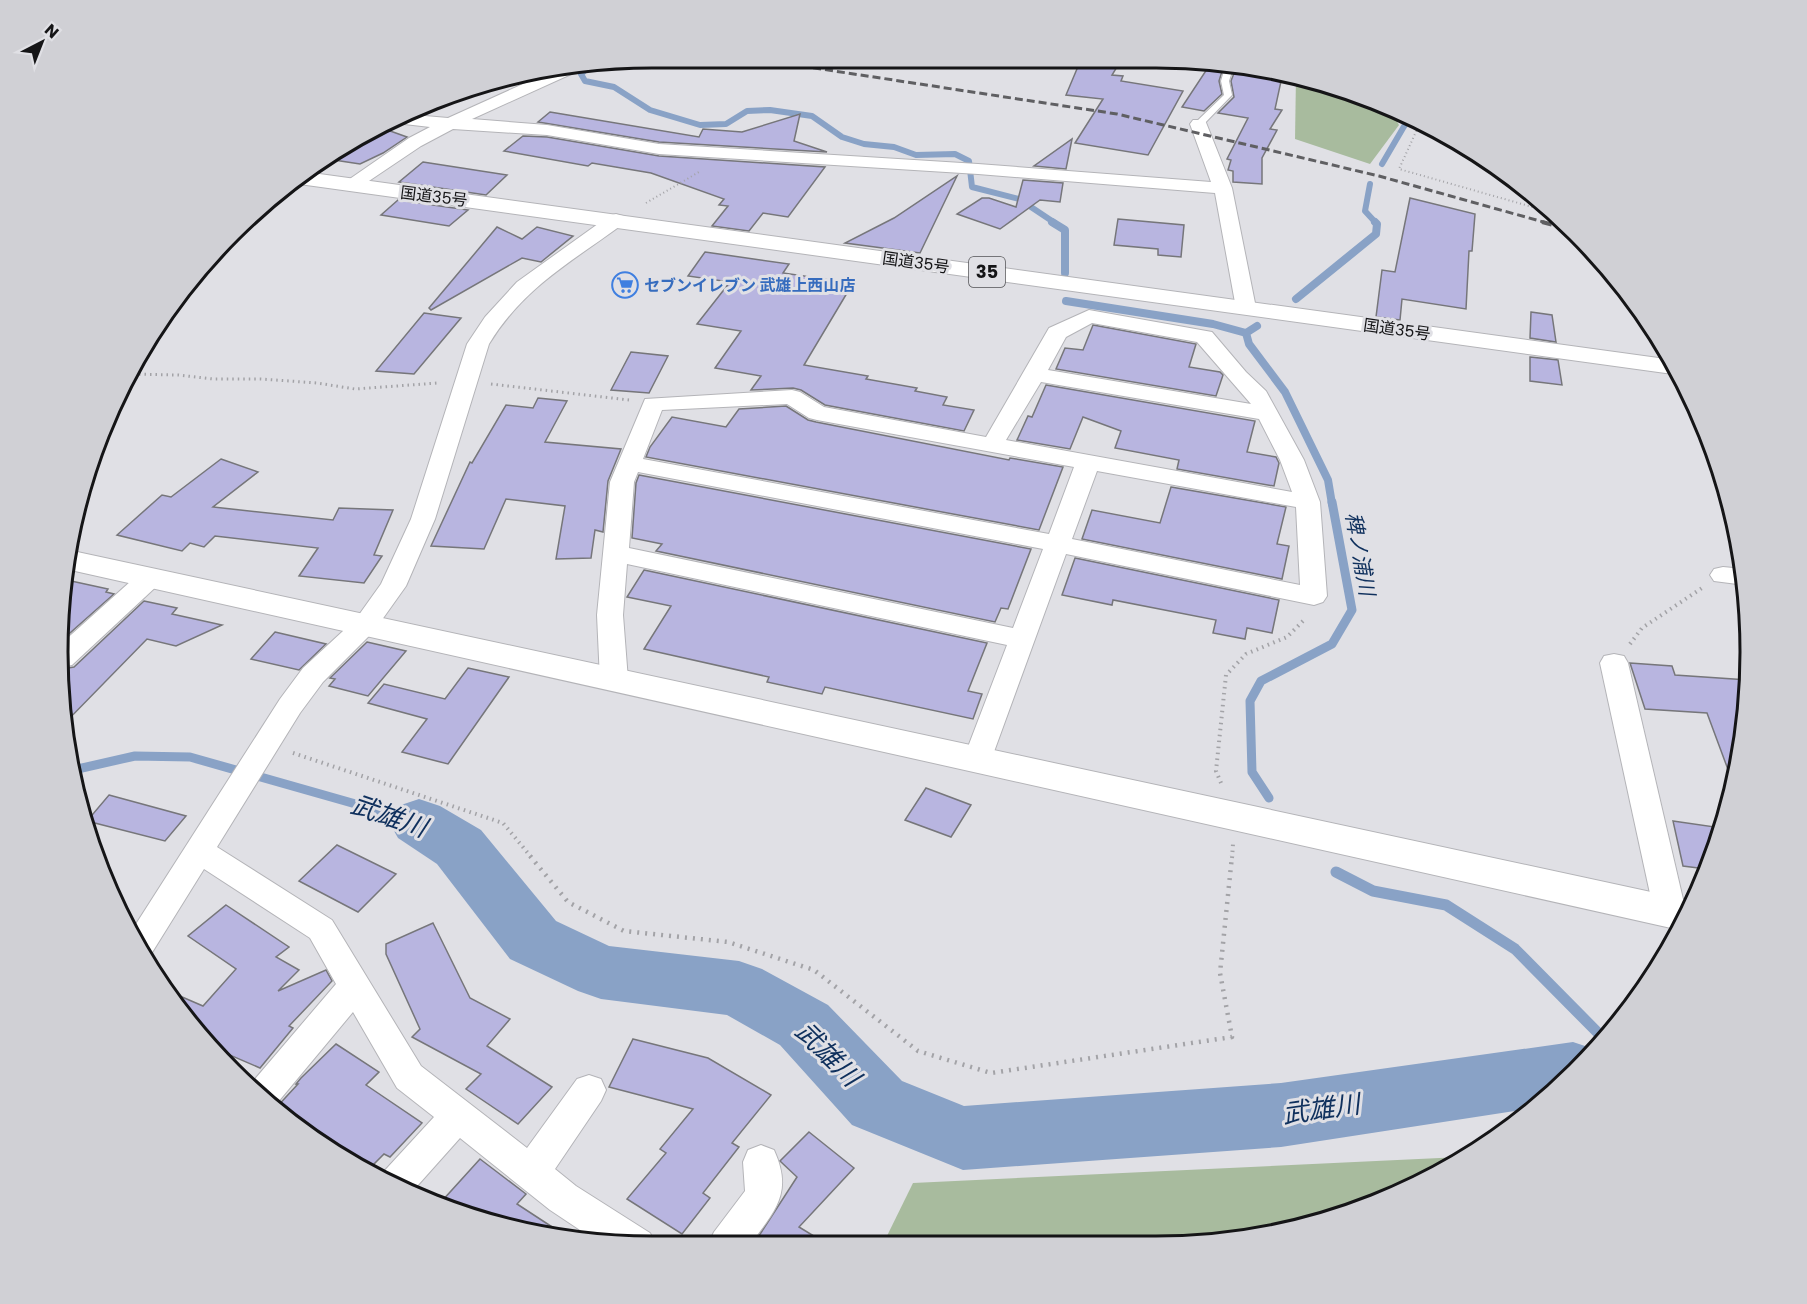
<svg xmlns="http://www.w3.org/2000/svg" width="1807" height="1304" viewBox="0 0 1807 1304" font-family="Poppins,'Noto Sans JP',sans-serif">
<rect width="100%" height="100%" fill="#e0e0e5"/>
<g fill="#a8bb9e">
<path d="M1296 76 1388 105 1399 125 1370 164 1295 139Z"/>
<path d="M1461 1157 1418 1186 1309 1227 1233 1242 883 1244 913 1183Z"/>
</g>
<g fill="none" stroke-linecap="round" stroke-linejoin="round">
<g stroke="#89a2c6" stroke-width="6">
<path d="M591 65 581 74 585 81 614 87 650 110 700 125 726 124 747 111 770 110 812 116 842 137 864 144 894 147 916 155 955 154 969 161 972 187 1019 199 1055 223"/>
<path d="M1382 164 1406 123 1405 113"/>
<path d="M1370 184 1365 211 1376 223"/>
</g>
<g stroke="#89a2c6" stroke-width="8">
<path d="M1052 222 1065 230V273"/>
<path d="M1296 299 1376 234 1377 224 1375 222"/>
<path d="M1066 301 1213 324 1246 333"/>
<path d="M1257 326 1246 333 1249 344 1285 392 1328 480 1332 504"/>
</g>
<g stroke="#89a2c6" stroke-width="9">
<path d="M73 770 135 756 190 757 419 822"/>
<path d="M1269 798 1252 772 1250 701 1261 681 1332 644 1352 610 1332 502"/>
</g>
<path stroke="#89a2c6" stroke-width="11" d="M1336 872 1373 891 1446 905 1515 949 1604 1039"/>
<path fill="#89a2c6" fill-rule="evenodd" d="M419 799 440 806 481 830 556 921 609 946 739 961 762 969 828 1005 902 1081 964 1106 1281 1083 1573 1042 1594 1049 1547 1100 1534 1108 1281 1147 963 1170 852 1125 780 1045 727 1015 601 999 578 991 510 959 437 864 398 838 389 822 398 806Z"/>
</g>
<g fill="#b8b5e0" stroke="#76767a" stroke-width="1.5">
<path d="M1082 57H1123L1112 75 1123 76 1121 81 1183 91 1148 155 1075 143 1103 99 1066 95Z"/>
<path d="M1209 66 1223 68 1219 81 1222 94 1204 111 1182 107Z"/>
<path d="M1236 68 1283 72 1275 109 1282 110 1270 129 1277 130 1262 158V184L1233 182V171L1228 170 1231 160 1227 159 1248 118 1218 113 1234 97 1231 81Z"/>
<path d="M550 112 699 137 703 129 742 132 800 114 794 141 827 152 659 142 538 122Z"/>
<path d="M379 127 407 137 383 153 360 164 321 158Z"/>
<path d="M523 136 547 137 659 156 825 167 788 217 763 213 749 231 712 226 728 206 719 205 724 199 651 173 592 163 588 166 504 151Z"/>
<path d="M1072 139 1066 169 1034 166Z"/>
<path d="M423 162 507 175 486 195 399 182Z"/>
<path d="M957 176 920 253 845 243 894 218Z"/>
<path d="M1023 180 1063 183 1060 202 1040 200 1000 229 957 214 982 198H989L1016 207Z"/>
<path d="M1410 198 1475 214 1472 251H1469L1466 309 1402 299 1400 320 1376 317 1382 270 1395 272Z"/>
<path d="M398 200 468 210 449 226 381 215Z"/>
<path d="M1118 219 1184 225 1181 257 1158 255V249L1114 245Z"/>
<path d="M497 227 522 239 537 227 573 236 541 262 522 258 431 310 429 308Z"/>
<path d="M705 252 789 264 783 273 853 283 804 365 868 376 866 379 917 388 915 391 947 397 943 405 974 410 964 431 825 405 801 390 793 388 751 390 761 376 715 368 741 331 697 324 730 282 688 276Z"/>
<path d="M1531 312 1552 315 1556 342 1530 338Z"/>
<path d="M424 313 461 318 414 374 376 371Z"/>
<path d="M1093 325 1196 344 1189 367 1220 372 1223 375 1216 396 1056 369 1065 348 1083 350Z"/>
<path d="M631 352 668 356 649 393 611 390Z"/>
<path d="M1530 357 1558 360 1562 385 1530 381Z"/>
<path d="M1046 385 1255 421 1247 452 1276 457 1279 463 1274 486 1177 469 1179 460 1115 448 1121 431 1083 417 1070 449 1017 440 1028 416 1032 417Z"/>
<path d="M538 398 567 401 545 442 621 449 608 481 603 532 595 530 591 558 556 559 565 506 506 499 484 549 431 546 470 462 472 463 506 405 533 408Z"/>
<path d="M786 406 808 420 816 422 1009 460 1010 458 1063 467 1039 530 646 457 650 447 672 417 726 427 739 409Z"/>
<path d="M221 459 258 472 213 507 333 520 339 508 393 510 374 555 382 556 364 583 299 576 318 548 215 536 204 547 190 543 182 551 117 535 162 495 171 497Z"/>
<path d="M639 475 1031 549 1008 609 1001 608 995 622 656 551 662 544 632 538 636 483Z"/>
<path d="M1171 487 1286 507 1277 544 1289 546 1282 579 1082 539 1092 510 1160 523Z"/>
<path d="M1075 558 1279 600 1272 633 1247 628 1245 639 1213 633 1216 620 1113 600 1112 605 1062 595Z"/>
<path d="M644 570 987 643 968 691 982 694 973 719 825 687 822 694 767 682 769 677 644 649 671 606 627 597Z"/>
<path d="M62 579 108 589 106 592 114 594 62 640Z"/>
<path d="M144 601 177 608 172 614 222 625 176 646 147 639 62 726V669L74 667Z"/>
<path d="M275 632 326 644 299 670 251 659Z"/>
<path d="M367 642 406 651 368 696 329 686 335 679 330 678Z"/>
<path d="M1630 663 1672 666 1675 675 1748 680 1749 691 1733 783 1707 713 1645 709Z"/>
<path d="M468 668 509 677 448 764 402 752 427 719 368 703 384 684 445 699Z"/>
<path d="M926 788 971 805 951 837 905 820Z"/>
<path d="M109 795 186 816 165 841 87 821Z"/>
<path d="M1673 821 1722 828 1706 869 1683 866Z"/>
<path d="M337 845 396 874 358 912 299 881Z"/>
<path d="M226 905 289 947 276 957 299 970 278 991 326 970 332 981 289 1026 293 1028 260 1068 204 1044 166 990 203 1006 236 969 188 936Z"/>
<path d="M433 923 470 998 510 1019 487 1046 552 1087 518 1124 466 1089 481 1074 412 1037 420 1029 386 954V944Z"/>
<path d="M633 1039 708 1058 771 1095 732 1143 739 1147 703 1193 710 1198 682 1234 627 1199 666 1153 660 1149 693 1109 609 1087Z"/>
<path d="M336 1044 379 1072 366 1085 422 1123 390 1157 384 1154 366 1172 290 1124 274 1110 298 1084H296L301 1078Z"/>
<path d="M809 1132 854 1168 799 1227 827 1244 753 1245 797 1177 780 1161Z"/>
<path d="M480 1159 526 1194 517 1204 569 1238 498 1227 456 1211 442 1201Z"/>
</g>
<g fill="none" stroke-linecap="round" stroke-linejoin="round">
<g stroke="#b4b4b8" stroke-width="2">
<path id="service" d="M1226 64 1234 65 1229 81 1232 95 1202 126H1196V122L1224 95 1221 81Z"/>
</g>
<g stroke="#b4b4b8" stroke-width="2">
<g id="minor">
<path d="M582 66 580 70 472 119 547 125 659 144 978 164 1211 182 1190 124 1193 120H1205L1232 188 1256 308 1253 312 1246 314 1239 312 1236 308 1215 193 978 174 659 154 547 135 453 129 421 146 357 189H343L341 185 409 138 430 127 387 122 402 114 448 118 554 70Z"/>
<path d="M616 214 623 216 626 220 623 224C571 262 523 288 489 344L435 519 406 586 374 631 323 682 300 713 217 847 332 920 421 1066 527 1148 577 1079 589 1075 601 1079 606 1090 601 1101 555 1169 576 1186 650 1233 656 1245 601 1244 550 1210 460 1138 410 1194 377 1179 434 1117 397 1088 353 1012 273 1108 249 1086 336 984 310 938 204 869 148 959 145 961 129 935 280 699 303 668 356 619 381 584 411 519 467 344 485 317 517 282 609 216Z"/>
<path d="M1089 310 1212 332 1246 372 1266 391 1304 460 1320 502 1327 596 1323 602 1314 605 1066 554 991 760 987 767 977 771 967 767 963 760 1007 645 627 564 623 615 628 680 624 687 614 690 604 687 600 680 597 615 610 482 645 399 792 390 800 392 824 407 986 437 1049 328ZM1092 323 1197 342 1251 404 1048 370 1066 337ZM1041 382 1259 419 1280 460 1292 492 1006 440ZM787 404 809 418 817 420 1074 467 1049 534 643 459 662 410ZM1097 471 1296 507 1300 585 1072 539ZM638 472 1043 549 1013 628 629 548 634 482Z"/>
<path d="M1723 567 1744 569 1745 585 1714 581 1710 575 1714 569Z"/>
<path d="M150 570 159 572 163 578 159 584 72 665 62 667V643L141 572Z"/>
<path d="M1614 654 1624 656 1628 663 1686 912 1681 921 1670 925 1659 921 1654 912 1600 663 1604 656Z"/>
<path d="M761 1145 774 1150C794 1194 774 1211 750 1245H708L714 1232 745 1191 743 1162 748 1150Z"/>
</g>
</g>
<g stroke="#b4b4b8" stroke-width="2">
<path id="tertiary" d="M68 550 1688 900 1693 902 1680 930 66 569 63 568Z"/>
</g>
<g stroke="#b4b4b8" stroke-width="2">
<path id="trunk" d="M305 172 1673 360 1680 375 292 183Z"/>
</g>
<g stroke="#a3a3a7" stroke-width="2" stroke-dasharray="1 3" stroke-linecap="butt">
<path d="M1418 120 1420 123 1399 169 1557 214"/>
<path d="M646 203 699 172"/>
</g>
<g stroke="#a3a3a7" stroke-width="3" stroke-dasharray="1.5 4" stroke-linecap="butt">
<path d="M128 374 178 375 213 379H261L317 383 355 389 438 383"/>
<path d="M491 384 629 400"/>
</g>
<g stroke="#a3a3a7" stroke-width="4" stroke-dasharray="1.5 4.5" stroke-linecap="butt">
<path d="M1630 644 1642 628 1702 588"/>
<path d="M293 753 503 823 532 858"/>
<path d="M1221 783 1216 771 1226 675 1246 654 1287 637 1305 619"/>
<path d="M1232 858 1233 844"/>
</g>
<path stroke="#a3a3a7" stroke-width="4.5" stroke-dasharray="2 6" stroke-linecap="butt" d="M530 856 568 902 624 931 728 942 814 970 918 1051 991 1073 1232 1037 1220 973 1232 856"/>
<use href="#service" fill="#fff" fill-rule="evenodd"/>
<use href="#minor" fill="#fff" fill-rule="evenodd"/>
<use href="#tertiary" fill="#fff" fill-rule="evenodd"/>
<use href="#trunk" fill="#fff" fill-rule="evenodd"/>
<path stroke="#5f5f62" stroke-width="3" stroke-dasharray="8 4" stroke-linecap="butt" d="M742 57 1117 114 1379 176 1547 223"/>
<path stroke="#5f5f62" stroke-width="4" stroke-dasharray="10 4.5" stroke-linecap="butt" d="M1542 222 1572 230"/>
</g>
<defs>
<g id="supermarket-ring" transform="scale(1.35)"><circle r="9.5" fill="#e0e0e5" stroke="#3f7fe0" stroke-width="1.5"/><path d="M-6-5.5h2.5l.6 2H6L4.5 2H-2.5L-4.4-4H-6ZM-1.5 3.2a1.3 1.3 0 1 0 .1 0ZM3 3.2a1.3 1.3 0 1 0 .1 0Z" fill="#3f7fe0"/></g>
</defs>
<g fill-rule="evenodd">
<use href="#supermarket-ring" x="625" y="285"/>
</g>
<g text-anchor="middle" stroke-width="6" stroke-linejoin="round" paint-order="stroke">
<g font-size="16" fill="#151517" stroke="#e0e0e5">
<text transform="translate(434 196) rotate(7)" y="6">国道35号</text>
<text transform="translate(916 262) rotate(8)" y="6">国道35号</text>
<text transform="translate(1397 329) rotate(8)" y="6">国道35号</text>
</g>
<g font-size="16" font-weight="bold" fill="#366cbe" stroke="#e0e0e5" text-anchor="start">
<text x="644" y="291">セブンイレブン 武雄上西山店</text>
</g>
<rect fill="#e0e0e5" stroke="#525255" stroke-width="1.5" x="969" y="257" width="36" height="30" rx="4.5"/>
<g font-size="18" font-weight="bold" fill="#151517">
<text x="987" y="278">35</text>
</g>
<g font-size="21" font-style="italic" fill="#0f305d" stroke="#e0e0e5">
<text transform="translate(1360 554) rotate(80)" y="7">稗ノ浦川</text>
</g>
<g font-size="26" font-style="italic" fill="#0f305d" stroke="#e0e0e5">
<text transform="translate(389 816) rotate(19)" y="9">武雄川</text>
<text transform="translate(828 1054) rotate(45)" y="9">武雄川</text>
<text transform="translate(1321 1109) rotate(-8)" y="9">武雄川</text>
</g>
</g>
<path d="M0 0H1807V1304H0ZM652 68H1156A584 584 0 0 1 1740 652V652A584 584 0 0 1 1156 1236H652A584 584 0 0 1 68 652V652A584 584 0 0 1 652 68Z" fill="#d0d0d5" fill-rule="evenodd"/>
<path fill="none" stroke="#151517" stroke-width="3" d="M652 68H1156A584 584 0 0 1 1740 652V652A584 584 0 0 1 1156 1236H652A584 584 0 0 1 68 652V652A584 584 0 0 1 652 68Z"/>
<g transform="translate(42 42) rotate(42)" stroke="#e0e0e5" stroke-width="4.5" paint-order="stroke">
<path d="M0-4.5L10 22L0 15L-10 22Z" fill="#151517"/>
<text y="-9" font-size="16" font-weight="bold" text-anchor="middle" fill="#151517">N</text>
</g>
</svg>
